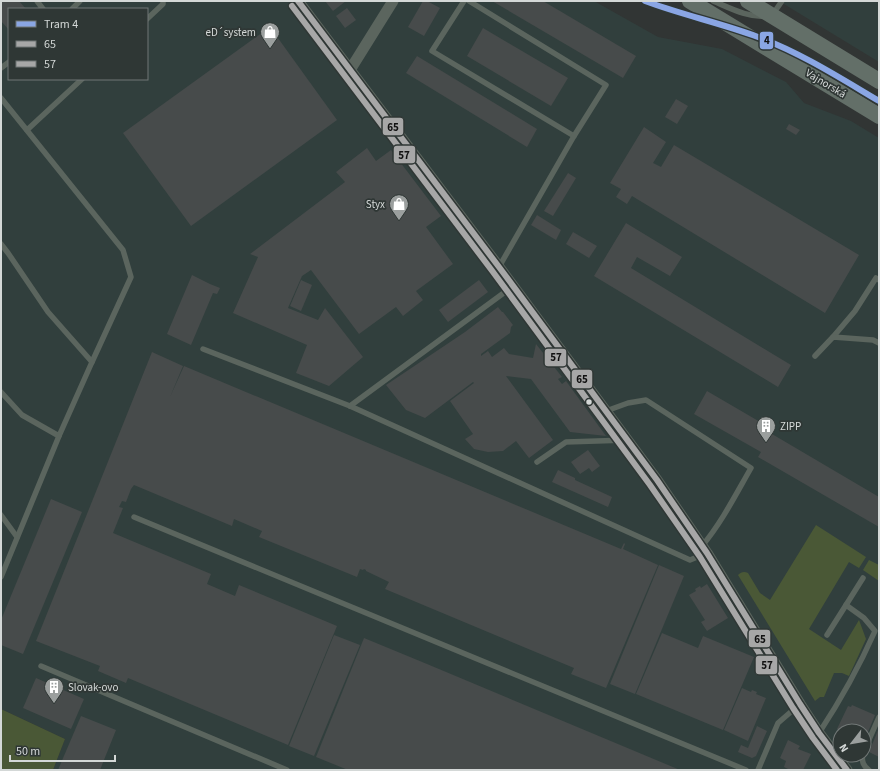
<svg xmlns="http://www.w3.org/2000/svg" width="880" height="771" viewBox="0 0 880 771" font-family="'Source Sans 3',sans-serif">
<rect width="100%" height="100%" fill="#313534"/>
<g fill="#313f3d" fill-rule="evenodd">
<path d="M1 1H594L658 37 722 49 786 82 804 103 851 121 879 138V770H53L65 739 1 709ZM9 9H147V79H9ZM840 731H864V755H840Z"/>
<path d="M779 1H879V62Z"/>
</g>
<g fill="#4a5836">
<path d="M816 525 866 557 859 568 849 562 809 629 841 650 859 620 866 639 849 676 842 673H834L824 697H820L815 701 738 575C741 572 744 571 748 573L760 593 770 600Z"/>
<path d="M869 560 879 565V581L863 570Z"/>
<path d="M1 709 65 739 53 770H1Z"/>
</g>
<g fill="#474b4b">
<path d="M1 1H19L26 9H9V30L1 21Z"/>
<path d="M325 1H346L333 11Z"/>
<path d="M423 1H427L440 8 424 36 408 27Z"/>
<path d="M492 1H543L636 56 623 78Z"/>
<path d="M347 8 356 20 345 28 336 16Z"/>
<path d="M270 27 337 120 191 226 123 133Z"/>
<path d="M483 28 568 78 551 106 467 56Z"/>
<path d="M417 56 537 129 527 147 406 73Z"/>
<path d="M676 99 688 106 677 124 665 117Z"/>
<path d="M789 124 800 130 796 135 786 129Z"/>
<path d="M644 127 666 142 653 163 661 167 674 145 859 255 825 313 632 196 627 204 616 197 621 189 610 183Z"/>
<path d="M367 148 376 161 391 150 441 216 426 227 453 264 416 291 423 300 403 316 396 307 359 334 311 270 302 276 288 308 318 320 325 308 363 357 329 386 296 373 307 345 233 313 258 257 250 254 345 182 336 172Z"/>
<path d="M568 173 576 178 553 216 544 211Z"/>
<path d="M537 215 561 230 556 240 531 225Z"/>
<path d="M626 223 682 257 670 276 637 257 631 268 791 365 778 387 594 276Z"/>
<path d="M573 232 597 246 589 258 566 244Z"/>
<path d="M192 275 210 284 220 288 217 294 213 293 191 345 167 334Z"/>
<path d="M301 280 312 285 301 311 290 306Z"/>
<path d="M479 280 488 292 448 322 439 310Z"/>
<path d="M498 307 502 312H503L513 325 511 327 510 333 481 354V356L488 351 492 357 504 348 509 354 533 358 536 344 562 377 558 379 562 384 566 381 606 436 570 432 531 379 506 376 553 440 529 458 516 441 503 451 488 452 474 449 465 439 473 434 450 401 474 383 473 382 425 418 406 410 386 385 465 332Z"/>
<path d="M152 352 183 366 170 397 184 366 621 549 624 543 625 544 623 549 658 565 606 688 571 674 574 668 385 589 389 582 366 571V570L364 569 363 570 360 569 357 577 259 537 262 531 234 519 232 526 134 485 131 489 126 502 122 501 119 507 123 508 113 533 211 574 207 584 235 596 239 585 337 626 288 745 128 678 126 683 98 671 100 666 36 641Z"/>
<path d="M707 391 774 430 772 434 879 497V527L758 457 761 452 694 414Z"/>
<path d="M588 450 600 466 592 472 589 468 580 474 571 462Z"/>
<path d="M558 470 575 478V480L612 497 608 507 552 482Z"/>
<path d="M51 499 82 512 23 654 1 645V620Z"/>
<path d="M659 565 684 576 635 694 610 684Z"/>
<path d="M707 584 728 618 707 631 701 622 705 620 689 595 696 591 695 589 700 586 701 588Z"/>
<path d="M662 633 698 648 703 636 754 657 723 730 636 694Z"/>
<path d="M334 635 360 645 314 756 289 746Z"/>
<path d="M364 638 427 664 680 770H348L316 757Z"/>
<path d="M36 678 84 699 71 729 23 708Z"/>
<path d="M742 688 751 692 752 690 757 692 756 694 766 698 748 741 724 730Z"/>
<path d="M852 705 875 715 864 742V731H840L837 729 848 706 851 707Z"/>
<path d="M81 716 116 730 100 770H58Z"/>
<path d="M757 726 767 731 756 756 752 758 738 752 741 745 748 748Z"/>
<path d="M879 728V757L869 752Z"/>
<path d="M788 740 800 746 798 749 811 754 803 770H790L784 767 786 761 780 758Z"/>
</g>
<g fill="none" stroke-linecap="round" stroke-linejoin="round">
<g stroke="#5b655e" stroke-width="5.5">
<path d="M37 1 43 9"/>
<path d="M464 1 432 51 574 136"/>
<path d="M469 1 606 85 574 136 499 267"/>
<path d="M713 1C730 8 748 18 766 16"/>
<path d="M72 9 80 1"/>
<path d="M773 14 782 1"/>
<path d="M147 19 163 4V1"/>
<path d="M1 68 9 62"/>
<path d="M1 98 123 250 131 277 92 362"/>
<path d="M27 130 82 79"/>
<path d="M1 244 8 253 48 312 92 362 59 436 22 415 1 392"/>
<path d="M833 337 855 311 876 278 879 280"/>
<path d="M203 349 350 406 690 560 707 553"/>
<path d="M815 356 833 337 873 340 879 343"/>
<path d="M350 406 505 292 514 287"/>
<path d="M606 411 628 403 646 400 751 468C736 494 722 522 702 546"/>
<path d="M537 462 566 442 628 440"/>
<path d="M1 515 17 537"/>
<path d="M134 517 746 770"/>
<path d="M1 577 59 436"/>
<path d="M846 605 863 578"/>
<path d="M41 666 287 770"/>
<path d="M819 733C840 701 859 667 875 631L864 618 846 605 827 635"/>
<path d="M864 751 879 717"/>
<path d="M863 755C861 761 864 767 869 770"/>
<path d="M758 770 778 723 800 704"/>
</g>
<g stroke="#5b655e" stroke-width="11">
<path d="M298 1 499 267 657 480 707 553 800 704 819 733 847 770"/>
<path d="M350 70 393 1"/>
</g>
<g stroke="#636f68" stroke-width="16">
<path d="M690 1 879 116"/>
<path d="M748 1 879 81"/>
</g>
<g stroke="#2f3735" stroke-width="9">
<path id="bus-1" d="M298 1 499 267 657 480 707 553 800 704 819 733 847 770"/>
</g>
<g stroke="#2f3735" stroke-width="9">
<path id="bus-2" d="M292 6 493 272 650 485 700 557 793 708 813 738 837 770"/>
</g>
<use href="#bus-1" stroke="#a7a7a7" stroke-width="6"/>
<use href="#bus-2" stroke="#a7a7a7" stroke-width="6"/>
<g stroke="#2f3735" stroke-width="9">
<path id="tram-1" d="M645 1C682 15 721 23 758 37 801 53 840 78 879 101"/>
</g>
<use href="#tram-1" stroke="#8aa6e4" stroke-width="6"/>
</g>
<defs>
<g id="shop-pin" transform="scale(1)"><path d="M0 17L-7.5 6A9.5 9.5 0 1 1 7.5 6Z" fill="#9b9f9e" stroke="#2f3735"/><path d="M-5-2.5h2.3a2.7 3.5 0 0 1 5.4 0H5L5.5 6h-11ZM-1.5-2.5h3a1.5 2.3 0 0 0-3 0Z" fill="#fff"/></g>
<g id="building-pin" transform="scale(1)"><path d="M0 17L-7.5 6A9.5 9.5 0 1 1 7.5 6Z" fill="#9b9f9e" stroke="#2f3735"/><path d="M-4-6H4V6H1V3H-1V6H-4ZM-2.5-4.3h1.7v1.8h-1.7ZM.8-4.3h1.7v1.8H.8ZM-2.5-1h1.7V.8h-1.7ZM.8-1h1.7V.8H.8Z" fill="#fff"/></g>
</defs>
<g fill-rule="evenodd">
<use href="#shop-pin" x="270" y="32"/>
<use href="#shop-pin" x="399" y="204"/>
<use href="#building-pin" x="766" y="426"/>
<use href="#building-pin" x="54" y="687"/>
</g>
<circle fill="#d4d8d7" stroke="#2f3735" stroke-width="1.5" cx="589" cy="402" r="3.5"/>
<g text-anchor="middle" stroke-width="3.5" stroke-linejoin="round" paint-order="stroke">
<g font-size="11" fill="#d4d8d7" stroke="#2f3735" text-anchor="end">
<text x="256" y="36">eD´system</text>
<text x="385" y="208">Styx</text>
<text x="780" y="430" text-anchor="start">ZIPP</text>
<text x="68" y="691" text-anchor="start">Slovak-ovo</text>
</g>
<g font-size="11" fill="#d4d8d7" stroke="#2f3735">
<text transform="translate(826 83) rotate(31)" y="4">Vajnorská</text>
</g>
</g>
<g stroke="#2f3735" stroke-width="1.5">
<rect x="759" y="31" width="15" height="19" rx="4" fill="#8aa6e4"/>
<rect x="382" y="117" width="22" height="19" rx="4" fill="#a7a7a7"/>
<rect x="393" y="145" width="23" height="19" rx="4" fill="#a7a7a7"/>
<rect x="544" y="348" width="23" height="19" rx="4" fill="#a7a7a7"/>
<rect x="571" y="369" width="22" height="20" rx="4" fill="#a7a7a7"/>
<rect x="748" y="629" width="23" height="19" rx="4" fill="#a7a7a7"/>
<rect x="755" y="655" width="23" height="20" rx="4" fill="#a7a7a7"/>
</g>
<g font-size="11" text-anchor="middle" font-weight="bold" fill="#111">
<text x="767" y="44">4</text>
<text x="393" y="131">65</text>
<text x="404" y="159">57</text>
<text x="556" y="361">57</text>
<text x="582" y="383">65</text>
<text x="760" y="643">65</text>
<text x="767" y="669">57</text>
</g>
<rect width="880" height="771" fill="none" stroke="#d4d8d7" stroke-width="4"/>
<rect x="8" y="8" width="140" height="72" fill="#2f3735" stroke="#717776"/>
<rect x="16" y="21" width="20" height="6" fill="#8aa6e4" stroke="#717776"/>
<text x="44" y="28" font-size="12" fill="#d4d8d7">Tram 4</text>
<rect x="16" y="41" width="20" height="6" fill="#a7a7a7" stroke="#717776"/>
<text x="44" y="48" font-size="12" fill="#d4d8d7">65</text>
<rect x="16" y="61" width="20" height="6" fill="#a7a7a7" stroke="#717776"/>
<text x="44" y="68" font-size="12" fill="#d4d8d7">57</text>
<g transform="translate(852 743) rotate(239)"><circle r="19" fill="#2f3735" stroke="#717776"/>
<path d="M0-3L7 15L0 10L-7 15Z" fill="#9b9f9e"/>
<text y="-6" font-size="11" font-weight="bold" text-anchor="middle" fill="#d4d8d7">N</text>
</g>
<path d="M10 755v6h105v-6" fill="none" stroke="#d4d8d7" stroke-width="2"/>
<text x="16" y="755" font-size="12" fill="#d4d8d7" stroke="#2f3735" stroke-width="3" paint-order="stroke">50 m</text>
</svg>
